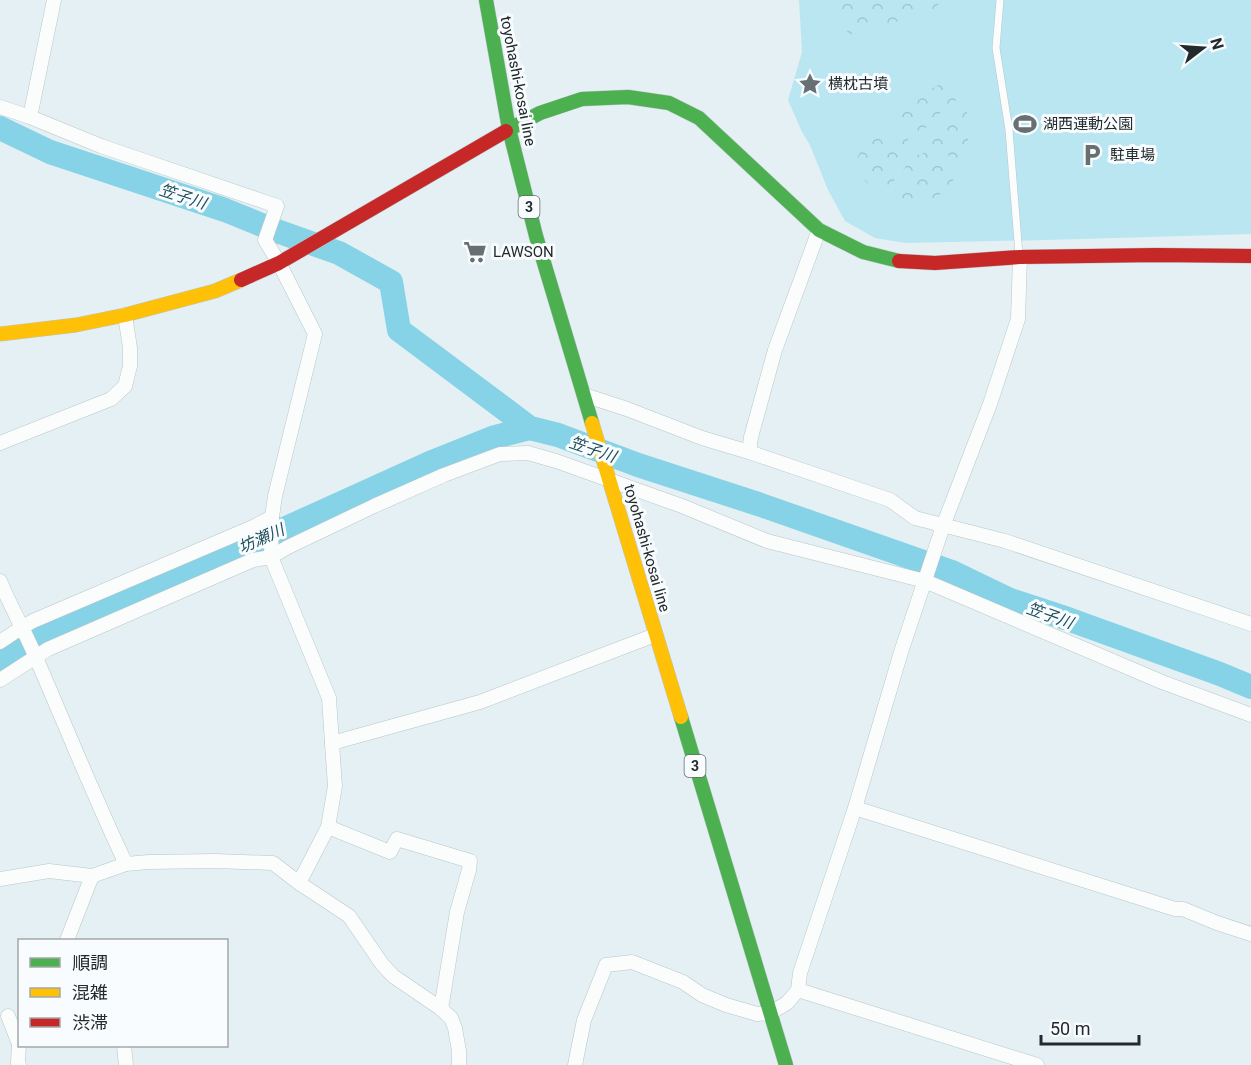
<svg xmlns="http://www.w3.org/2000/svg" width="1251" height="1065" viewBox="0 0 1251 1065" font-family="Roboto,'Noto Sans JP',sans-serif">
<defs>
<pattern id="forest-crowns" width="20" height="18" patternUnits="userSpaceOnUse" patternTransform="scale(1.5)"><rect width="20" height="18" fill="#bae6f2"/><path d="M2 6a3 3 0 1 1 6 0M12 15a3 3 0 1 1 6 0" fill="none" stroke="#a0c5d0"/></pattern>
</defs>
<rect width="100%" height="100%" fill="#e4f0f3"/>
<path fill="#bae6f2" d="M799 0H1251V234L1047 240 905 243 875 238 845 221 828 190 810 145 802 132 788 100 802 52Z"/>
<g fill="url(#forest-crowns)">
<path d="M831 0H943L930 12 849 35Z"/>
<path d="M939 85 951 86 958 93 959 98 939 114 923 131C917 131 913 135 909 134 908 134 902 129 901 128 887 115 928 90 939 85Z"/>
<path d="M963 106C974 116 968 149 962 162L930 147 931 139 929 134C939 123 948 110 963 106Z"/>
<path d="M893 129 908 139 909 151 898 170 888 197C872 192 860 178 856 161 861 145 876 138 890 130Z"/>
<path d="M926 152 959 168C947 199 926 207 895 199L904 169 913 154 919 155Z"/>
</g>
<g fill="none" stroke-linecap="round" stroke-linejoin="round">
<g stroke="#86d2e6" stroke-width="24">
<path d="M0 128 50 152 225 210 274 230 339 253 391 282 399 330 530 428 558 435 638 465 758 504 952 572 1010 600 1065 618 1220 674 1251 687"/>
<path d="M0 664 38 638 262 539 430 463 495 437 530 428"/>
</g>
<g stroke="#bbc5c7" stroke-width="8">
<path id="lane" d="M1000 0 996 48 1009 130 1019 255"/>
</g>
<g stroke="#bbc5c7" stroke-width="15">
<g id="street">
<path d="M0 107 30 117 101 146 277 206 265 240 279 263 315 334 275 496 272 517 271 557 329 698 332 743 335 786 328 827 299 883"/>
<path d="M30 117 54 0"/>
<path d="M584 395 627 409 702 438 749 452 890 500 915 518 1005 541 1251 624"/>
<path d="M0 443 111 399 125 386 130 366V348L125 315"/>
<path d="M749 452 751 437 775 350 819 230"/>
<path d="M0 581C11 608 26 633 37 660 67 729 94 797 126 864"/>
<path d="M0 642 21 628 33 621 253 527 272 517"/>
<path d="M0 680 48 649 253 560 271 557 288 547 374 506 444 475 500 454 528 453 556 461 682 506 767 541 925 581 1162 682 1251 715"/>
<path d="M332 743 480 702 655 635"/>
<path d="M855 808 1175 909H1183L1217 923 1251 934"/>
<path d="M328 827 390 852 397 839 470 861 469 870 457 912 441 1009"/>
<path d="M0 879 49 871 92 876 126 864 149 862 215 861 273 863 299 883 349 916 382 964 393 976 440 1008 451 1018 455 1028 459 1051V1065"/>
<path d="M67 940 92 876"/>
<path d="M798 990 1037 1065"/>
<path d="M8 1016 19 1044 18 1063 19 1065"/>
<path d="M124 1046 126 1065"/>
<path d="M575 1065 584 1020 606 965 632 962 683 982 702 995 726 1005 757 1014 770 1013 787 1003 798 990 800 973 855 808 901 652 943 526 990 404 1018 319 1020 257"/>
</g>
</g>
<g stroke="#bbc5c7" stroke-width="15">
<g id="fast">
<path d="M486 0 509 129 536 236 592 423"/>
<path d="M506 131 540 113 582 99 628 97 669 103 699 118 819 230 863 252 899 261"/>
<path d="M681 717 786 1065"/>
</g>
</g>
<g stroke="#bbc5c7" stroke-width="15">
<g id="slow">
<path d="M0 334 76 325 125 315 215 291 241 280"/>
<path d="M592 423 681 717"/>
</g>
</g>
<g stroke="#bbc5c7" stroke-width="15">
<g id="jam">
<path d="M899 261 935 263 1020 257 1156 255 1251 256"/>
<path d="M241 280 279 263 506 131"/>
</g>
</g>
<use href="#lane" stroke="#fbfdfd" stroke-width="7"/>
<use href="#street" stroke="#fbfdfd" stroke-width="14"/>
<use href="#fast" stroke="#4caf50" stroke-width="14"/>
<use href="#slow" stroke="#ffc107" stroke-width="14"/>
<use href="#jam" stroke="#c62828" stroke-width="14"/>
</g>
<defs>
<g id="sight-bare" transform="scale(1.8)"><path d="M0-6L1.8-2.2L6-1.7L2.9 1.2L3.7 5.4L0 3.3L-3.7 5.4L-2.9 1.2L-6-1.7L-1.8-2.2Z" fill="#676f72" stroke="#f8fcfe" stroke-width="2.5" paint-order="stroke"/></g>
<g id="stadium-bare" transform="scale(1.8)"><path d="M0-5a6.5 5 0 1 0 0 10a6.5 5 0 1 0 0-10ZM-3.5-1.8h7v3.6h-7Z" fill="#676f72" stroke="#f8fcfe" stroke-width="2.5" paint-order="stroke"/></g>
<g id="parking-bare" transform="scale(1.8)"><path d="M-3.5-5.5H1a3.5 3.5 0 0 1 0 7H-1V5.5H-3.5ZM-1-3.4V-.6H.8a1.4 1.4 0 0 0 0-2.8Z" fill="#676f72" stroke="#f8fcfe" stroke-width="2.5" paint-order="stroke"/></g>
<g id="supermarket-bare" transform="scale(1.8)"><path d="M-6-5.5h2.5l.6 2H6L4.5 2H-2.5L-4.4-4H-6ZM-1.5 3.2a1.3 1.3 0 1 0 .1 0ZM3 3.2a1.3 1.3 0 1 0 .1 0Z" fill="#676f72" stroke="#f8fcfe" stroke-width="2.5" paint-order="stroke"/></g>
</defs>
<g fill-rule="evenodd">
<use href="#sight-bare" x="810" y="84"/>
<use href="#stadium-bare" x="1025" y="124"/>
<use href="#parking-bare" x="1092" y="155"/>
<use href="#supermarket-bare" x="475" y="252"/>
</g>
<g text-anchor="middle" stroke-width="6" stroke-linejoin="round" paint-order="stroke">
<g fill="#f8fcfe" stroke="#63696b" stroke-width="1.5">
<rect x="518.5" y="196" width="21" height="22" rx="4.5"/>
<rect x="684.5" y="755" width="21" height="22" rx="4.5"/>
</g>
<g font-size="14" font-weight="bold" fill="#232a2c">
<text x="529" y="212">3</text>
<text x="695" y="771">3</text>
</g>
<g font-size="15" fill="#232a2c" stroke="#f8fcfe">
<text transform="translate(518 81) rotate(79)" y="5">toyohashi-kosai line</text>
<text transform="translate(647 548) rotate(74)" y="5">toyohashi-kosai line</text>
</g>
<g font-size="15" fill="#232a2c" stroke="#f8fcfe" text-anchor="start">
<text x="828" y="89">横枕古墳</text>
<text x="1043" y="129">湖西運動公園</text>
<text x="1110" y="160">駐車場</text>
<text x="493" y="257">LAWSON</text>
</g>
<g font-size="16" font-style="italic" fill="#214e5b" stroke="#f8fcfe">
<text transform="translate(183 196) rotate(18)" y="6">笠子川</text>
<text transform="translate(593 449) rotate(19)" y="6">笠子川</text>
<text transform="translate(261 538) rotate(-24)" y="6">坊瀬川</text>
<text transform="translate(1050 615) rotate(20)" y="6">笠子川</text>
</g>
</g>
<rect x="18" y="939" width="210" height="108" fill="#f8fcfe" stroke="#a3a8aa" stroke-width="1.5"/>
<rect x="30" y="958" width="30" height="9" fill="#4caf50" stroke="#a3a8aa" stroke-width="1.5"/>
<text x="72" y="969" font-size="18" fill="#232a2c">順調</text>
<rect x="30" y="988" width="30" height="9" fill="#ffc107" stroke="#a3a8aa" stroke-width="1.5"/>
<text x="72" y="999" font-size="18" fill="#232a2c">混雑</text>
<rect x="30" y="1018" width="30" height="9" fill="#c62828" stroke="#a3a8aa" stroke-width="1.5"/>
<text x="72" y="1029" font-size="18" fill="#232a2c">渋滞</text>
<g transform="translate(1203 48) rotate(73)" stroke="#f8fcfe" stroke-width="4.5" paint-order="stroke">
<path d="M0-4.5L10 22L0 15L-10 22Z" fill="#232a2c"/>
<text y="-9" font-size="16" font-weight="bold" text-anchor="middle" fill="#232a2c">N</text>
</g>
<path d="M1041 1035v9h98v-9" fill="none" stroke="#232a2c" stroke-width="3"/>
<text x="1050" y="1035" font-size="18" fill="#232a2c" stroke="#f8fcfe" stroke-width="4.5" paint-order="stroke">50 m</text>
</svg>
